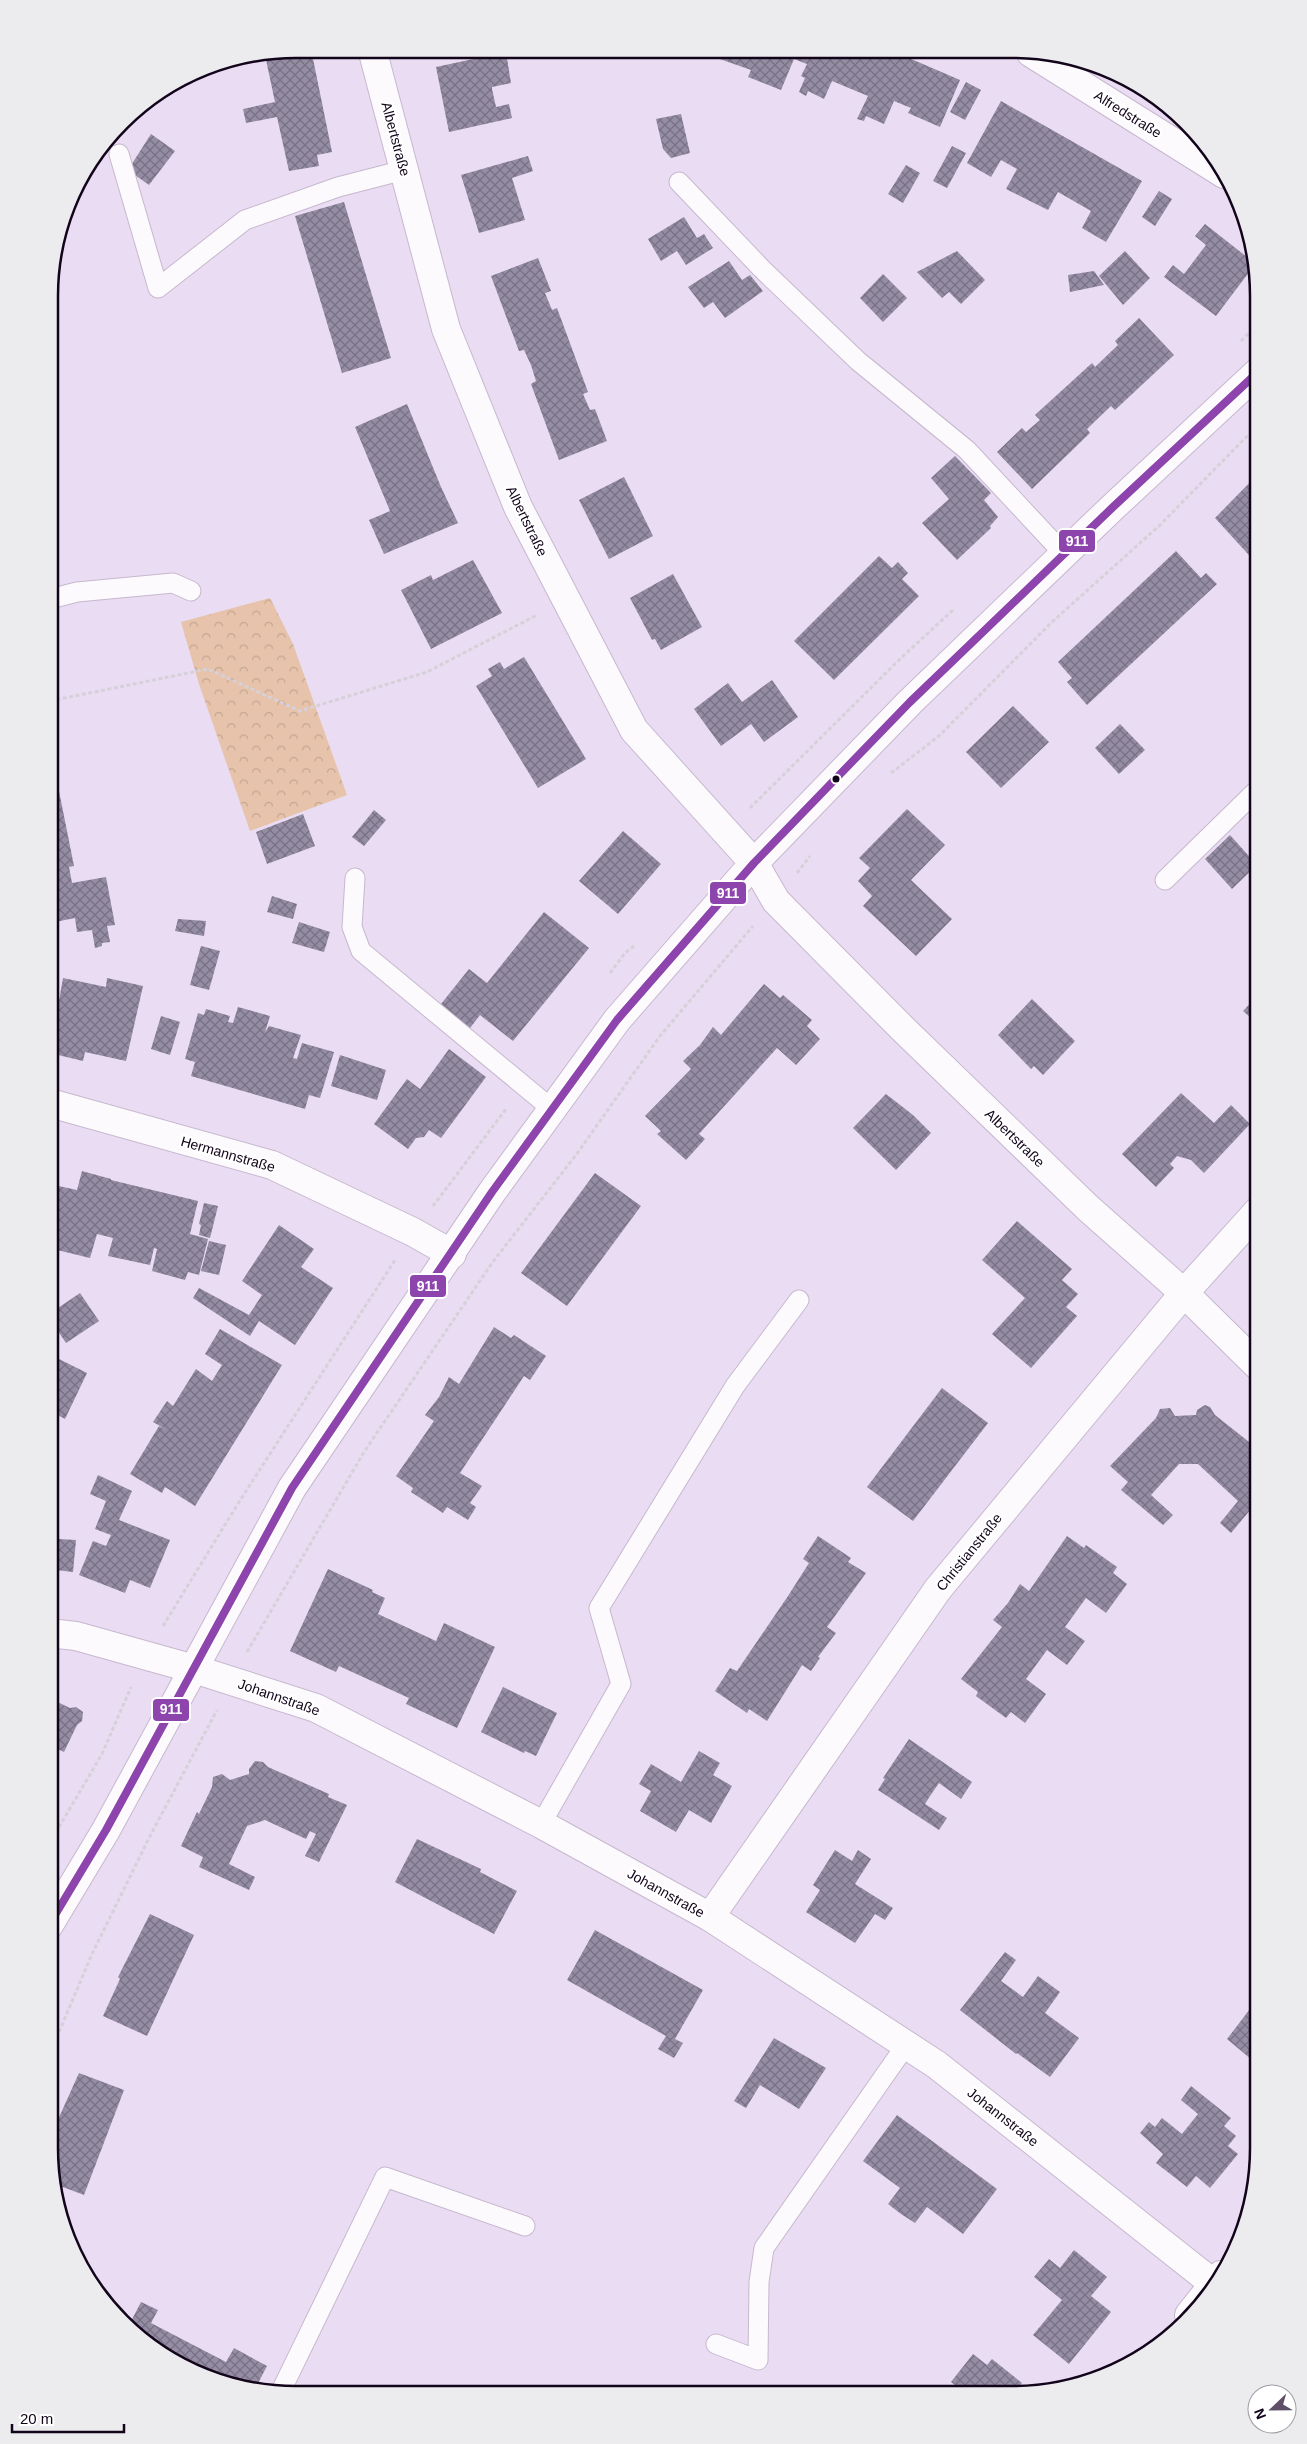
<svg xmlns="http://www.w3.org/2000/svg" width="1307" height="2444" viewBox="0 0 1307 2444" font-family="Arial,sans-serif">
<defs>
<pattern id="park-crowns" width="20" height="18" patternUnits="userSpaceOnUse" patternTransform="scale(1.25)"><rect width="20" height="18" fill="#e6c3aa"/><path d="M2 6a3 3 0 1 1 6 0M12 15a3 3 0 1 1 6 0" fill="none" stroke="#c4a692"/></pattern>
<pattern id="building-cross-hatch" width="8" height="8" patternUnits="userSpaceOnUse" patternTransform="scale(1.25)"><rect width="8" height="8" fill="#958da3"/><path d="M0 0l8 8M0 8l8-8" fill="none" stroke="#787184"/></pattern>
</defs>
<rect width="100%" height="100%" fill="#eadcf3"/>
<path fill="url(#park-crowns)" d="M270 598 293 644 347 795 250 831 199 684 181 622Z"/>
<g fill="url(#building-cross-hatch)">
<path d="M296 49H311L332 152 317 155 319 166 289 171 277 117 246 123 243 109 275 102 265 55Z"/>
<path d="M697 51 895 52 960 80 940 127 908 113 911 108 894 101 884 124 866 116 864 121 857 119 868 96 832 81 824 99 808 91 806 96 799 92 805 78 801 76 807 64 794 59 781 90 748 77 751 70Z"/>
<path d="M506 52 511 83 492 87V89L496 107 509 104 512 118 449 132 436 67Z"/>
<path d="M966 82 981 90 965 120 950 112Z"/>
<path d="M1001 101 1142 181 1106 242 1082 228 1091 211 1058 192 1048 210 1006 189 1017 169 1001 160 991 177 967 163Z"/>
<path d="M681 114 690 153 671 158 663 149 656 119Z"/>
<path d="M151 134 175 151 149 185 128 170Z"/>
<path d="M952 146 966 153 947 188 933 181Z"/>
<path d="M528 156 533 171 512 178 525 220 479 233 461 175Z"/>
<path d="M906 165 920 173 903 203 888 194Z"/>
<path d="M1159 191 1172 199 1155 226 1142 217Z"/>
<path d="M344 202 391 358 342 373 295 216Z"/>
<path d="M684 217 697 238 704 234 713 248 686 265 677 251 661 261 648 239Z"/>
<path d="M1205 224 1252 261 1253 267 1216 316 1164 277 1173 265 1184 274 1206 245 1195 236Z"/>
<path d="M957 251 985 280 961 304 949 292 942 298 917 272Z"/>
<path d="M1125 251 1150 278 1123 305 1099 276Z"/>
<path d="M538 258 551 291 545 293 552 310 557 308 588 392 583 394 590 410 595 409 607 441 559 460 531 384 536 381 531 365 524 350 519 351 491 276Z"/>
<path d="M729 261 742 280 750 275 763 291 725 318 713 302 704 308 688 287Z"/>
<path d="M1094 271 1104 285 1070 292 1068 275Z"/>
<path d="M883 274 907 298 883 322 860 298Z"/>
<path d="M1139 318 1174 355 1115 410 1111 406 1087 429 1090 433 1032 489 997 452 1022 428 1026 432 1040 420 1035 415 1092 363 1095 367 1118 345 1115 341Z"/>
<path d="M407 404 441 487 458 523 384 554 369 520 390 511 355 427Z"/>
<path d="M955 456 991 493 984 500 998 517 990 526 991 528 957 560 922 523 949 499 931 478Z"/>
<path d="M1258 474V565L1215 518Z"/>
<path d="M624 477 653 536 609 559 579 500Z"/>
<path d="M1176 551 1201 578 1206 573 1217 584 1087 705 1067 682 1072 678 1058 662Z"/>
<path d="M879 556 892 568 898 562 908 573 902 579 919 596 834 680 794 641Z"/>
<path d="M473 560 502 613 431 649 401 590 431 575 433 580Z"/>
<path d="M673 574 702 627 661 650 655 639 652 640 630 598Z"/>
<path d="M524 657 586 759 538 788 476 686 492 676 488 669 500 662 504 669Z"/>
<path d="M772 680 798 717 764 742 751 724 721 746 694 709 728 683 742 702Z"/>
<path d="M1013 706 1049 742 1001 788 966 752Z"/>
<path d="M1120 724 1145 750 1119 774 1095 748Z"/>
<path d="M53 761 74 866 69 867 72 883 106 877 115 925 107 926 110 942 102 943V946L95 948 92 930 77 932 75 918 50 923V762Z"/>
<path d="M907 809 945 845 911 880 952 919 916 956 863 906 872 896 858 881 870 868 859 858Z"/>
<path d="M374 810 386 820 364 846 352 837Z"/>
<path d="M303 814 315 846 267 864 256 832Z"/>
<path d="M623 831 661 864 618 914 579 881Z"/>
<path d="M1230 835 1257 865 1232 889 1205 859Z"/>
<path d="M272 896 297 904 293 919 267 912Z"/>
<path d="M544 912 589 948 513 1041 480 1015 467 1032 437 1009 469 969 487 983Z"/>
<path d="M178 919 206 921 204 936 175 931Z"/>
<path d="M299 922 330 932 324 952 292 943Z"/>
<path d="M201 946 220 951 209 990 190 985Z"/>
<path d="M63 978 106 987 107 978 143 986 126 1061 85 1052 83 1061 50 1053Z"/>
<path d="M764 984 780 998 783 995 812 1020 807 1026 820 1039 796 1065 777 1048 699 1134 705 1139 686 1160 657 1134 661 1131 645 1116 691 1069 683 1061 700 1045 713 1027 721 1035Z"/>
<path d="M1258 995V1024L1243 1011Z"/>
<path d="M1032 999 1075 1041 1043 1075 1034 1066 1031 1069 998 1035Z"/>
<path d="M238 1007 270 1016 265 1032 269 1026 301 1035 293 1058 297 1059 302 1043 334 1052 320 1098 309 1095 305 1109 191 1076 195 1062 185 1059 198 1013 204 1015 206 1009 230 1016 228 1022 233 1023Z"/>
<path d="M161 1016 180 1022 170 1055 151 1049Z"/>
<path d="M449 1049 486 1077 441 1138 429 1130 424 1137 416 1138 408 1149 374 1124 407 1079 420 1089Z"/>
<path d="M340 1055 386 1070 377 1100 331 1086Z"/>
<path d="M1181 1093 1214 1123 1231 1105 1250 1124 1204 1173 1191 1160 1177 1156 1170 1164 1174 1168 1156 1187 1122 1154Z"/>
<path d="M886 1094 913 1115 931 1133 896 1170 853 1128Z"/>
<path d="M82 1171 111 1179V1180L198 1201 190 1234 208 1239 199 1275 188 1272 185 1280 152 1271 157 1249 154 1248 150 1265 108 1256 113 1238 97 1234 90 1258 53 1249 56 1239 50 1238V1208L54 1185 77 1190Z"/>
<path d="M595 1173 641 1206 567 1306 521 1273Z"/>
<path d="M204 1203 218 1206 210 1238 199 1235 201 1225 199 1224Z"/>
<path d="M1017 1221 1072 1269 1062 1280 1078 1294 1066 1307 1077 1316 1031 1368 992 1334 1025 1298 982 1260Z"/>
<path d="M279 1225 314 1249 301 1267 333 1288 295 1345 259 1321 250 1336 193 1298 199 1288 249 1315 262 1295 242 1281Z"/>
<path d="M209 1241 226 1245 219 1275 201 1271Z"/>
<path d="M80 1293 99 1321 66 1343 50 1319V1309L52 1312Z"/>
<path d="M494 1327 511 1338 514 1335 546 1356 530 1380 524 1376 460 1473 482 1486 470 1503 476 1507 468 1520 447 1507 443 1513 411 1492 413 1488 396 1476 434 1421 425 1415 439 1397 449 1377 459 1384Z"/>
<path d="M220 1329 282 1365 195 1506 165 1487 162 1493 130 1474 159 1426 167 1430 153 1422 167 1401 173 1406 196 1369 212 1381 222 1365 205 1354Z"/>
<path d="M57 1358 87 1373 65 1419 50 1411V1373Z"/>
<path d="M942 1388 988 1423 913 1521 867 1487Z"/>
<path d="M1205 1405 1210 1407 1215 1415 1258 1449V1497L1255 1500 1257 1502 1231 1533 1220 1523 1238 1501 1198 1464H1179L1151 1495 1173 1515 1163 1525 1121 1490 1128 1482 1110 1466 1156 1418 1160 1409 1170 1408 1175 1416 1196 1415 1197 1410Z"/>
<path d="M98 1475 132 1491 119 1520 170 1540 150 1588 130 1580 125 1593 79 1575 93 1541 106 1546 111 1535 95 1529 106 1501 90 1494Z"/>
<path d="M818 1536 851 1558 848 1562 866 1573 827 1627 836 1633 818 1657 820 1658 811 1671 802 1665 767 1721 749 1709 747 1713 715 1691 730 1668 737 1671 788 1596 809 1563 803 1559Z"/>
<path d="M1067 1536 1084 1548 1086 1545 1117 1567 1113 1573 1127 1584 1106 1613 1086 1598 1065 1627 1085 1641 1067 1665 1047 1650 1026 1679 1046 1694 1025 1723 1011 1712 1006 1718 976 1696 978 1692 961 1679 1002 1627 993 1620 1008 1603 1020 1584 1029 1591Z"/>
<path d="M59 1539 76 1540 73 1572 56 1570Z"/>
<path d="M328 1569 373 1590 372 1592 385 1598 378 1614 436 1641 444 1623 495 1647 457 1728 406 1704 409 1698 339 1666 336 1672 290 1651Z"/>
<path d="M503 1687 557 1713 536 1756 525 1751 524 1753 481 1732Z"/>
<path d="M49 1698 70 1708 76 1707 83 1712 82 1721 77 1725 64 1752 49 1745Z"/>
<path d="M909 1739 972 1782 961 1799 939 1783 930 1796 925 1804 947 1818 939 1830 878 1790 885 1779 883 1778Z"/>
<path d="M699 1751 720 1763 713 1775 732 1786 711 1823 689 1810 676 1832 640 1811 651 1791 639 1784 651 1764 681 1782Z"/>
<path d="M255 1761 263 1762 268 1767 329 1794 328 1797 347 1805 319 1862 305 1856 316 1834 310 1831 306 1839 265 1820 247 1826 229 1864 255 1877 249 1890 199 1867 203 1857 181 1846 197 1812 199 1814 212 1787 213 1777 222 1774 230 1780 249 1774V1769Z"/>
<path d="M417 1839 481 1869 480 1872 517 1891 494 1934 395 1882Z"/>
<path d="M835 1850 852 1861 858 1850 871 1859 855 1884 893 1908 885 1920 875 1914 855 1943 806 1912 820 1890 813 1885Z"/>
<path d="M150 1914 194 1935 147 2036 103 2016 120 1979 118 1977Z"/>
<path d="M595 1930 703 1990 675 2039 683 2043 674 2058 658 2049 666 2036 567 1980Z"/>
<path d="M1005 1952 1016 1960 1001 1981 1023 1997 1038 1976 1060 1992 1045 2013 1079 2038 1050 2077 1017 2053 1016 2054 960 2010Z"/>
<path d="M1258 2005V2065L1227 2039 1250 2009 1253 2011Z"/>
<path d="M774 2038 826 2068 799 2109 760 2085 746 2108 734 2101Z"/>
<path d="M79 2073 124 2090 84 2195 55 2184 49 2150 56 2124Z"/>
<path d="M1191 2086 1231 2118 1224 2126 1236 2136 1228 2146 1238 2154 1210 2188 1196 2176 1187 2187 1156 2163 1163 2154 1140 2133 1149 2122 1155 2127 1162 2118 1182 2134 1198 2114 1181 2100Z"/>
<path d="M897 2115 997 2189 963 2234 927 2207 915 2223 901 2214 888 2204 900 2188 863 2161Z"/>
<path d="M1074 2250 1107 2277 1091 2296 1111 2312 1069 2364 1033 2335 1062 2300 1034 2277 1049 2259 1060 2268Z"/>
<path d="M141 2302 158 2310 151 2323 226 2362 234 2348 267 2366 255 2389 248 2385 246 2388 201 2376 145 2344 128 2327Z"/>
<path d="M973 2354 987 2365 992 2359 1022 2383 1019 2386 1027 2393 1011 2395H960L963 2391 951 2382Z"/>
</g>
<g fill="none" stroke-linecap="round" stroke-linejoin="round">
<g stroke="#c6b8ce" stroke-width="21">
<g id="lane">
<path d="M119 154 158 288 245 220 338 187 404 170"/>
<path d="M679 182 762 269 858 361 967 450 1064 554"/>
<path d="M50 599 77 592 173 583 191 591"/>
<path d="M355 878 352 927 361 951 552 1109"/>
<path d="M1165 880 1258 789"/>
<path d="M541 1824 621 1684 599 1608 735 1386 799 1300"/>
<path d="M716 2344 758 2360 759 2282 764 2248 906 2045"/>
<path d="M280 2393 385 2177 525 2226"/>
</g>
</g>
<g stroke="#c6b8ce" stroke-width="30">
<g id="street">
<path d="M372 49 446 329 518 507 634 730 754 863 776 901 902 1028 1088 1208 1184 1293 1258 1366"/>
<path d="M1031 53 1224 174"/>
<path d="M50 1103 272 1165 413 1232 452 1254"/>
<path d="M49 1633 76 1636 194 1669 316 1708 541 1824 710 1917 937 2065 1214 2284"/>
<path d="M710 1917 938 1589 1184 1293 1258 1211"/>
<path d="M1189 2315 1221 2275"/>
</g>
</g>
<g stroke="#c6b8ce" stroke-width="30">
<path id="secondary" d="M49 1925 106 1830 292 1488 492 1192 617 1020 754 863 910 702 1113 507 1258 372"/>
</g>
<g stroke="#d6d1d9" stroke-width="3" stroke-dasharray="4 2.5" stroke-linecap="butt">
<path d="M1241 341 1258 324"/>
<path d="M50 701 208 669 300 711 427 672 537 615"/>
<path d="M891 773 939 736 1051 623 1160 525 1258 425"/>
<path d="M750 808 902 657 953 610"/>
<path d="M797 873 810 856"/>
<path d="M610 973 625 953 634 946"/>
<path d="M433 1206 506 1109"/>
<path d="M163 1626 239 1502 395 1260"/>
<path d="M247 1652 364 1452 492 1263 576 1155 660 1036 753 926"/>
<path d="M49 1844 102 1754 131 1687"/>
<path d="M49 2056 92 1954 148 1840 217 1710"/>
</g>
<use href="#lane" stroke="#fcfafd" stroke-width="19"/>
<use href="#street" stroke="#fcfafd" stroke-width="28"/>
<use href="#secondary" stroke="#fcfafd" stroke-width="28"/>
<g stroke="#fff" stroke-width="11">
<path id="bus-1" d="M49 1925 106 1830 292 1488 492 1192 617 1020 754 863 910 702 1113 507 1258 372"/>
</g>
<use href="#bus-1" stroke="#8e44ad" stroke-width="8"/>
</g>
<circle fill="#12041a" stroke="#fff" stroke-width="2" cx="836" cy="779" r="4.5"/>
<g text-anchor="middle" stroke-width="5" stroke-linejoin="round" paint-order="stroke">
<g font-size="14" fill="#12041a" stroke="#fff">
<text transform="translate(1128 114) rotate(32)" y="5">Alfredstraße</text>
<text transform="translate(396 139) rotate(75)" y="5">Albertstraße</text>
<text transform="translate(527 521) rotate(64)" y="5">Albertstraße</text>
<text transform="translate(1015 1138) rotate(44)" y="5">Albertstraße</text>
<text transform="translate(228 1154) rotate(16)" y="5">Hermannstraße</text>
<text transform="translate(969 1552) rotate(-51)" y="5">Christianstraße</text>
<text transform="translate(279 1697) rotate(19)" y="5">Johannstraße</text>
<text transform="translate(666 1893) rotate(29)" y="5">Johannstraße</text>
<text transform="translate(1003 2117) rotate(38)" y="5">Johannstraße</text>
</g>
</g>
<path d="M0 0H1307V2444H0ZM296 58H1012A238 238 0 0 1 1250 296V2148A238 238 0 0 1 1012 2386H296A238 238 0 0 1 58 2148V296A238 238 0 0 1 296 58Z" fill="#ecebed" fill-rule="evenodd"/>
<path fill="none" stroke="#12041a" stroke-width="2.5" d="M296 58H1012A238 238 0 0 1 1250 296V2148A238 238 0 0 1 1012 2386H296A238 238 0 0 1 58 2148V296A238 238 0 0 1 296 58Z"/>
<g stroke="#fff" stroke-width="2">
<rect x="1058" y="529" width="38" height="24" rx="5" fill="#8e44ad"/>
<rect x="709" y="881" width="38" height="24" rx="5" fill="#8e44ad"/>
<rect x="409" y="1274" width="38" height="24" rx="5" fill="#8e44ad"/>
<rect x="152" y="1698" width="38" height="24" rx="5" fill="#8e44ad"/>
</g>
<g font-size="14" text-anchor="middle" font-weight="bold" fill="#fff">
<text x="1077" y="546">911</text>
<text x="728" y="898">911</text>
<text x="428" y="1291">911</text>
<text x="171" y="1714">911</text>
</g>
<g transform="translate(1272 2409) rotate(248)"><circle r="24" fill="#ffffff" stroke="#a09ba3"/>
<path d="M0-4L9 19L0 12L-9 19Z" fill="#5e5066"/>
<text y="-8" font-size="14" font-weight="bold" text-anchor="middle" fill="#12041a">N</text>
</g>
<path d="M12 2424v8h112v-8" fill="none" stroke="#12041a" stroke-width="2.5"/>
<text x="20" y="2424" font-size="15" fill="#12041a" stroke="#ffffff" stroke-width="4" paint-order="stroke">20 m</text>
</svg>
